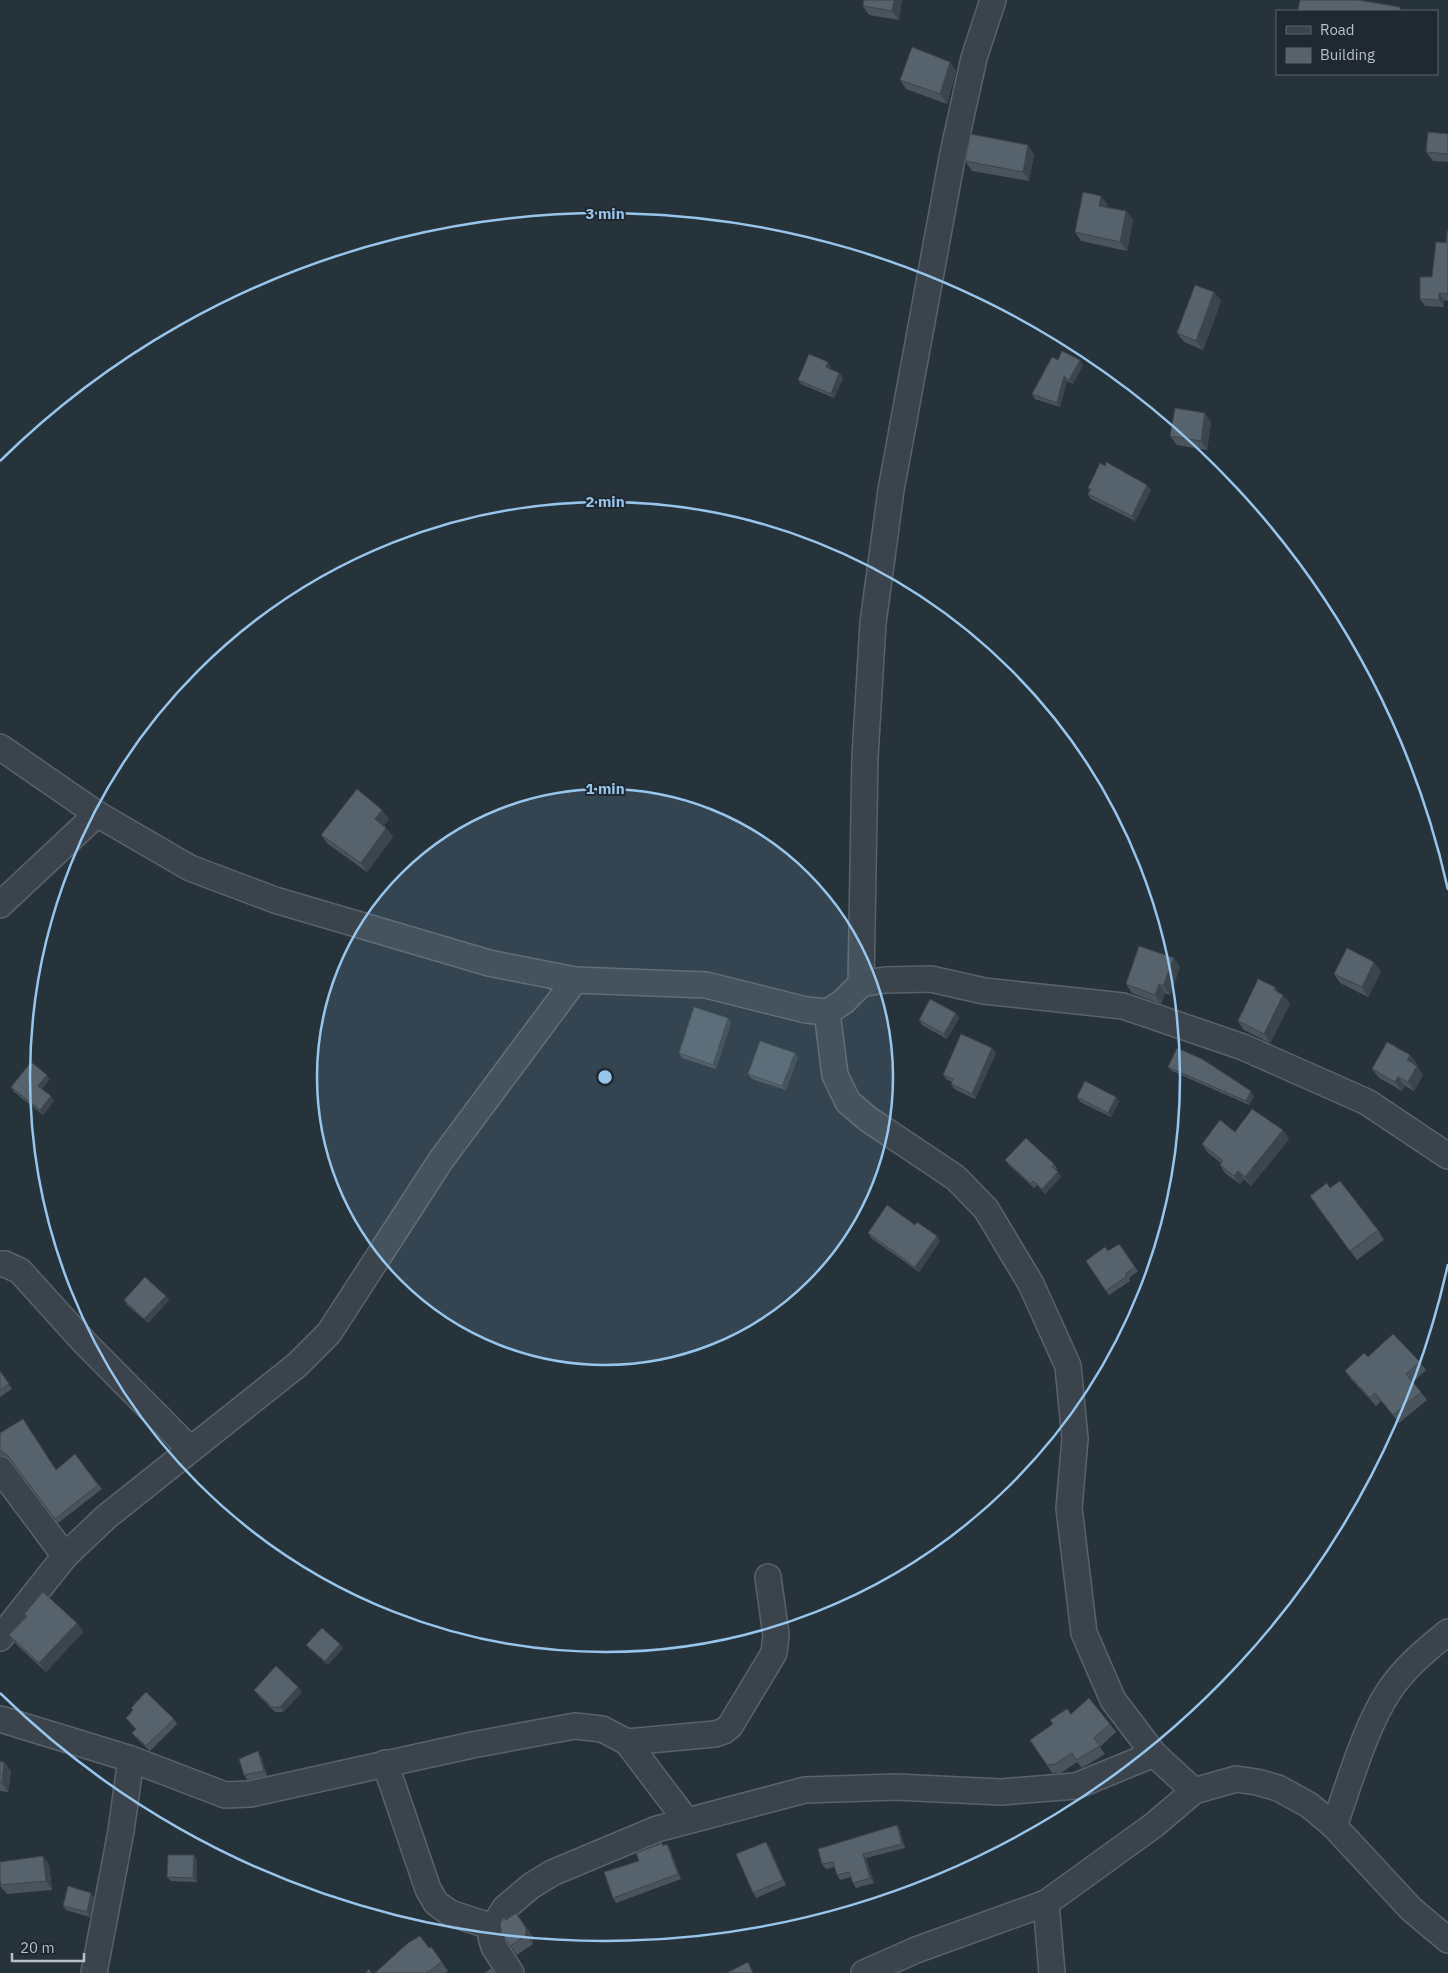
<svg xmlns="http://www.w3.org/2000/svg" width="1448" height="1973" viewBox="0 0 1448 1973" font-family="'IBM Plex Sans',sans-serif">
<rect width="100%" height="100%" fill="#27333b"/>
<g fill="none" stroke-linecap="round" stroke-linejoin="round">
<g stroke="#59626a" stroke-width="28">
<g id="minor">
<path d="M0 747 97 814 190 868 275 900 489 963 575 980 706 985 806 1010 827 1012 843 1002 861 984 885 980 931 979 984 991 1123 1006 1243 1047 1367 1102 1448 1156"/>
<path d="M0 905 97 814"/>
<path d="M861 984 865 757 873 623 891 490 953 153 974 58 993 0"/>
<path d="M827 1012 835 1075 848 1102 868 1119 956 1178 986 1209 1031 1284 1068 1366 1075 1439 1069 1508 1084 1633 1113 1700 1154 1754 1194 1791"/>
<path d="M0 1264H5L20 1271 86 1344 190 1449"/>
<path d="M0 1469 65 1556"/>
<path d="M0 1638 65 1556 106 1517 297 1365 329 1333 441 1160 575 980"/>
<path d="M0 1719 131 1759 225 1795 250 1794 472 1745 575 1726 602 1729 627 1742 715 1734 724 1731 730 1726 774 1653 776 1635 768 1577"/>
<path d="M627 1742 686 1820"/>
<path d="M385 1763 428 1889 436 1903 450 1913 493 1927"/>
<path d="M1334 1826C1349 1785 1365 1727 1389 1691 1405 1667 1426 1650 1448 1632"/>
<path d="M1046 1903 1052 1973"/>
<path d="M94 1973 121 1831 131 1759"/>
<path d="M511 1973 494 1947 491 1937 493 1927 505 1908 531 1886 552 1873 657 1829 805 1790 896 1787 1001 1792 1076 1786 1154 1754"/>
<path d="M864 1973 916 1950 1046 1903 1154 1825 1194 1791 1236 1779 1257 1782 1278 1788 1309 1805 1334 1826 1411 1909 1448 1940"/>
</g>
</g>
<use href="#minor" stroke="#3b444c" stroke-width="25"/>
</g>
<g fill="#4a545d">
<path d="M902 0 899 20 869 15 863 6Z"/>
<path d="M950 62 956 71 947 104 906 89 900 80Z"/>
<path d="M1448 134V162L1433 161 1426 152Z"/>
<path d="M1034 154 1029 181 972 171 965 161Z"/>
<path d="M1108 205 1107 207 1126 211 1133 220 1127 251 1081 241 1075 232Z"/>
<path d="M1448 231V301L1444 300V307L1425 306 1420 299 1432 277 1446 243Z"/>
<path d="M1214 292 1221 301 1203 350 1184 342 1177 333Z"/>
<path d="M1058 360 1083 365 1073 384 1067 381 1060 407 1035 399 1032 394Z"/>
<path d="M831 367 830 369 839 373 843 378 834 398 801 384 798 380Z"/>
<path d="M1211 422 1207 450 1177 445 1170 436Z"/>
<path d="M1088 488 1151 490 1135 521 1091 499 1088 495 1090 491Z"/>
<path d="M389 819 384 825 393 837 367 872 328 844 321 835Z"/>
<path d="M1180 967 1170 995 1165 993 1161 1004 1132 993 1126 984Z"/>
<path d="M1381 971 1368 997 1340 983 1334 974Z"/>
<path d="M1275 987 1278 992 1290 1004 1270 1043 1244 1030 1238 1021Z"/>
<path d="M956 1013 959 1018 947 1039 922 1025 919 1020Z"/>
<path d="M731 1023 716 1069 682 1058 679 1053Z"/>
<path d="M996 1053 975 1099 954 1089 951 1084 952 1082 946 1079 943 1075Z"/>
<path d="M1410 1055 1417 1064 1416 1065 1423 1075 1414 1091 1405 1086 1402 1091 1379 1078 1372 1069Z"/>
<path d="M798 1057 786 1090 752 1079 748 1074Z"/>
<path d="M1168 1067 1254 1096 1249 1105 1172 1071Z"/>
<path d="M50 1079 42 1089 54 1101 43 1115 14 1092 11 1087Z"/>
<path d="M1077 1097 1119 1101 1111 1117 1080 1102Z"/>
<path d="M1235 1132 1289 1139 1251 1186 1244 1179 1240 1184 1225 1173 1220 1165 1221 1163 1207 1152 1202 1144Z"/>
<path d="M1005 1160 1054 1164 1057 1169 1056 1170 1061 1177 1045 1194 1037 1185 1034 1188 1009 1165Z"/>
<path d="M1330 1188 1378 1230 1384 1240 1357 1260 1316 1205Z"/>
<path d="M868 1233 937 1236 940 1241 919 1272 871 1238Z"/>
<path d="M1119 1244 1138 1271 1129 1278 1130 1281 1109 1295 1086 1261 1108 1251Z"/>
<path d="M124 1300H169L148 1323 127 1305Z"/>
<path d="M1368 1357 1420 1362 1426 1370 1413 1382 1427 1400 1399 1423 1381 1401 1376 1406 1351 1379 1345 1371Z"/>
<path d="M0 1371 12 1389 0 1397Z"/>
<path d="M0 1433 56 1470 75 1454 102 1489 58 1523 12 1460 5 1456 0 1455Z"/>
<path d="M24 1614 77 1623 83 1632 46 1672 16 1644 9 1635 26 1617Z"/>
<path d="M306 1645 343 1648 328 1665 310 1649Z"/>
<path d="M298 1687 302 1692 283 1712H275L258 1695 254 1690Z"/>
<path d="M131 1708 174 1719 177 1724 150 1751 135 1737 132 1733 135 1729 126 1718 133 1711Z"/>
<path d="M1071 1714 1110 1724 1116 1732 1100 1747 1105 1754 1082 1768 1077 1762 1061 1773H1052L1030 1740Z"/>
<path d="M261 1756 267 1776 247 1780 244 1775Z"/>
<path d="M0 1761 4 1762 11 1771 8 1792 0 1791Z"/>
<path d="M900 1830 905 1848 866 1858 874 1883 856 1888 853 1883 851 1877 840 1880 837 1875 835 1867 826 1869 822 1864Z"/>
<path d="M664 1845 670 1849 681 1879 616 1903 613 1898 639 1861Z"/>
<path d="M769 1846 786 1885 756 1898 753 1893Z"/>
<path d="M43 1856 49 1865 52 1890 7 1894 4 1890H3L0 1885V1862Z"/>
<path d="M197 1860V1882L171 1881 167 1877Z"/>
<path d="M94 1897 90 1917 66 1910 63 1906Z"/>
<path d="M506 1920 533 1937V1944L517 1955 501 1932Z"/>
<path d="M431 1947 448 1971 445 1973H375Z"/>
</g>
<g fill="#3c454c">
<path d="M894 0H902L899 20 892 11Z"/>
<path d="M950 62 956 71 947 104 940 94Z"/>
<path d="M1028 145 1034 154 1029 181 1023 172Z"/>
<path d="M1101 196 1108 205 1106 215 1099 206Z"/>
<path d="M1126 211 1133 220 1127 251 1120 242Z"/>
<path d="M1214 292 1221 301 1203 350 1196 341Z"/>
<path d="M1439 293 1444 300V307L1439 300Z"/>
<path d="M1080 360 1083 365 1073 384 1069 380Z"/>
<path d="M828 362 831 367 829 372 826 367Z"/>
<path d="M839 373 843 378 834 398 831 394Z"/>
<path d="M1064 376 1067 381 1060 407 1057 403Z"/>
<path d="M1205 413 1211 422 1207 450 1201 441Z"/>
<path d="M1147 485 1151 490 1135 521 1132 516Z"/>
<path d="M382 810 389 819 382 828 375 819Z"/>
<path d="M386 828 393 837 367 872 361 863Z"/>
<path d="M1174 958 1180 967 1170 995 1163 986Z"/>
<path d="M1374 962 1381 971 1368 997 1362 987Z"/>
<path d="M1159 984 1165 993 1161 1004 1155 995Z"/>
<path d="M1283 995 1290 1004 1270 1043 1264 1034Z"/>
<path d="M956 1013 959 1018 947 1039 944 1034Z"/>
<path d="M728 1018 731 1023 716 1069 713 1065Z"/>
<path d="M992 1048 996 1053 975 1099 972 1094Z"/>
<path d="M795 1053 798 1057 786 1090 782 1086Z"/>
<path d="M1410 1055 1417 1064 1414 1069 1407 1060Z"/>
<path d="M1417 1066 1423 1075 1414 1091 1408 1082Z"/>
<path d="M47 1075 50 1079 41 1090 38 1086Z"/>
<path d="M1398 1077 1405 1086 1402 1091 1395 1082Z"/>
<path d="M1251 1091 1254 1096 1249 1105 1246 1101Z"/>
<path d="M51 1096 54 1101 43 1115 40 1110Z"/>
<path d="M1116 1097 1119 1101 1111 1117 1108 1113Z"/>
<path d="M1283 1130 1289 1139 1251 1186 1245 1177Z"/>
<path d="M1238 1171 1244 1179 1240 1184 1234 1176Z"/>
<path d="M1058 1172 1061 1177 1045 1194 1042 1189Z"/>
<path d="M937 1236 940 1241 919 1272 915 1267Z"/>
<path d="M166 1296 169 1300 148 1323 144 1319Z"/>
<path d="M77 1623 83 1632 46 1672 39 1663Z"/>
<path d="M340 1644 343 1648 328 1665 325 1661Z"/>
<path d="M298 1687 302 1692 283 1712 280 1707Z"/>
<path d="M258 1751 261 1756 267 1776 264 1771Z"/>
<path d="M4 1762 11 1771 8 1792 2 1783Z"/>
<path d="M897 1825 900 1830 905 1848 902 1844Z"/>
<path d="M766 1842 769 1846 786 1885 783 1880Z"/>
<path d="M667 1844 670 1849 681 1879 678 1874Z"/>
<path d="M863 1854 866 1858 874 1883 870 1878Z"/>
<path d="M194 1855 197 1860V1882L193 1878Z"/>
<path d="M43 1856 49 1865 52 1890 46 1881Z"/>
<path d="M91 1893 94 1897 90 1917 87 1912Z"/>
<path d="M523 1922 533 1937V1944L526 1935Z"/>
</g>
<g fill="#56626c" stroke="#3c454c">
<path d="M864 0H894L892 11 863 6Z"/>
<path d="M1300 0H1358L1400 7V11H1298Z"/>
<path d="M912 47 950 62 940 94 900 80Z"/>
<path d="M1428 132 1448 134V154L1426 152Z"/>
<path d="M970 134 1028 145 1023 172 965 161Z"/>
<path d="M1083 192 1101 196 1099 206 1126 211 1120 242 1075 232Z"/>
<path d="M1447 231H1448V294L1439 293V300L1420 299V277H1432L1436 242 1446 243Z"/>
<path d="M1195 285 1214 292 1196 341 1177 333Z"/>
<path d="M1062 351 1080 360 1069 380 1064 376 1057 403 1032 394 1052 357 1058 360Z"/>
<path d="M809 354 828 362 826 367 839 373 831 394 798 380Z"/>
<path d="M1175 408 1205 413 1201 441 1170 436Z"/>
<path d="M1106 462 1147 485 1132 516 1088 494 1091 489 1088 488 1100 463 1105 466Z"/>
<path d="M357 789 382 810 375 819 386 828 361 863 321 835Z"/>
<path d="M1139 946 1174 958 1163 986 1159 984 1155 995 1126 984Z"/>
<path d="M1347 948 1374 962 1362 987 1334 974Z"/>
<path d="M1258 979 1275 987 1274 990 1283 995 1264 1034 1238 1021Z"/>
<path d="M930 999 956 1013 944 1034 919 1020Z"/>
<path d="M694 1007 728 1018 713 1065 679 1053Z"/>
<path d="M961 1034 992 1048 972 1094 951 1084 953 1079 943 1075Z"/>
<path d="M760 1041 795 1053 782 1086 748 1074Z"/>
<path d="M1387 1042 1410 1055 1407 1060 1417 1066 1408 1082 1398 1077 1395 1082 1372 1069Z"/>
<path d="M1177 1048 1202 1059 1251 1091 1246 1101 1168 1067Z"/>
<path d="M31 1062 47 1075 38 1086 51 1096 40 1110 11 1087Z"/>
<path d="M1085 1081 1116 1097 1108 1113 1077 1097Z"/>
<path d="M1252 1109 1283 1130 1245 1177 1238 1171 1234 1176 1220 1165 1223 1161 1202 1144 1220 1120 1235 1132Z"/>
<path d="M1026 1138 1054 1164 1052 1167 1058 1172 1042 1189 1033 1181 1031 1184 1005 1160Z"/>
<path d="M1340 1181 1378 1230 1350 1251 1310 1196 1327 1183 1330 1188Z"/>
<path d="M887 1205 915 1225 917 1222 937 1236 915 1267 868 1233Z"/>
<path d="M1119 1244 1135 1267 1125 1274 1127 1276 1106 1291 1086 1261 1105 1247 1108 1251Z"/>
<path d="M145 1277 166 1296 144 1319 124 1300Z"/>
<path d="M1393 1334 1420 1362 1406 1374 1421 1392 1393 1415 1375 1393 1370 1398 1345 1371 1364 1353 1368 1357Z"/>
<path d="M0 1371 9 1384 0 1390Z"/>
<path d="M23 1419 56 1470 75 1454 98 1485 55 1519 8 1456 2 1451H0V1433Z"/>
<path d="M43 1592 77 1623 39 1663 9 1635 27 1616 24 1614Z"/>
<path d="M322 1628 340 1644 325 1661 306 1645Z"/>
<path d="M276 1666 298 1687 280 1707H272L254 1690Z"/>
<path d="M146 1692 174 1719 146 1746 132 1733 136 1729 126 1718 133 1710 131 1708Z"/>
<path d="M1089 1698 1110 1724 1094 1738 1100 1746 1076 1760 1072 1753 1055 1764 1047 1765 1030 1740 1053 1724 1050 1720 1067 1709 1071 1714Z"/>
<path d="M258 1751 264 1771 244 1775 239 1759Z"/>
<path d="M0 1761 4 1762 2 1783H0Z"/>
<path d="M897 1825 902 1844 863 1854 870 1878 853 1883 849 1872 837 1875 833 1862 822 1864 818 1849Z"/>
<path d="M766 1842 783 1880 753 1893 736 1854Z"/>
<path d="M662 1843 663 1846 667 1844 678 1874 613 1898 604 1872 639 1861 636 1853Z"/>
<path d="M168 1855H194L193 1878 167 1877Z"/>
<path d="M43 1856 46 1881 1 1885 0 1880V1862Z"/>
<path d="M68 1886 91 1893 87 1912 63 1906Z"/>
<path d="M516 1913 526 1928V1935L510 1946 501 1932 500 1923 504 1917 506 1920Z"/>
<path d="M420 1936 429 1948 431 1947 442 1962 426 1973H375L408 1943Z"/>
<path d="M748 1962 753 1973H727Z"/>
<path d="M369 1969 372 1973H365Z"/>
<path d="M491 1969 494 1973H484Z"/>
</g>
<circle cx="605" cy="1077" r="288" fill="#97c5ec" fill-opacity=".12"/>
<g fill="none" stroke="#97c5ec" stroke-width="2.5">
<circle cx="605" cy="1077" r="288"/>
<circle cx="605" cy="1077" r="575"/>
<path d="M1448 1264A863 863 0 0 1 0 1693M0 461A863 863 0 0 1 1448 890"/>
</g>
<circle cx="605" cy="1077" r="8" fill="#97c5ec" stroke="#202931" stroke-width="2.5"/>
<g font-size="15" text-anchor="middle" font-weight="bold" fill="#97c5ec" stroke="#202931" stroke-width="4" stroke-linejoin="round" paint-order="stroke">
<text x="605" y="219">3 min</text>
<text x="605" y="507">2 min</text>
<text x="605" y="794">1 min</text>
</g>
<rect x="1276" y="10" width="162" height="65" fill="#202931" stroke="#5c656d"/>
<rect x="1286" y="26" width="25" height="8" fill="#3b444c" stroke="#5c656d"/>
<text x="1320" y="35" font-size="15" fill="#b7bfc7">Road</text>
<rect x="1286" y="48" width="25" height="15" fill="#56626c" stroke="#5c656d"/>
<text x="1320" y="60" font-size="15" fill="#b7bfc7">Building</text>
<path d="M12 1953v8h72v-8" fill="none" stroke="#b7bfc7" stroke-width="2.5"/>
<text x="20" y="1953" font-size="15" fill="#b7bfc7" stroke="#202931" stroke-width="4" paint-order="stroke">20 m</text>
</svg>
